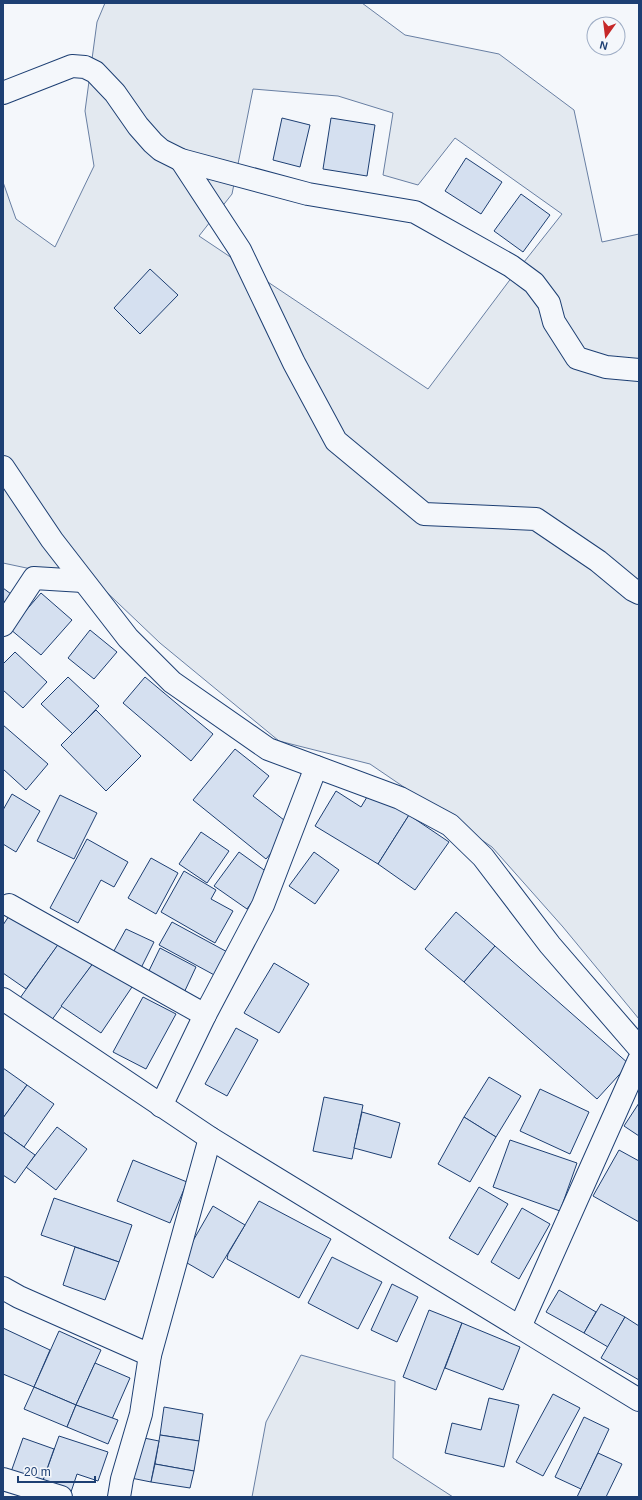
<svg xmlns="http://www.w3.org/2000/svg" width="642" height="1500" viewBox="0 0 642 1500" font-family="Arial,sans-serif">
<rect width="100%" height="100%" fill="#f4f7fb"/>
<g fill="#e3e9f0" stroke="#687fa3" fill-rule="evenodd">
<path d="M105 3H362L405 35 499 54 574 110 602 242 639 234V1019L563 927 492 847 370 764 279 741 160 643 97 583 3 563V182L16 219 55 247 94 166 85 111 97 22ZM253 89 338 96 393 113 383 175 418 185 455 138 562 214 509 281 428 389 199 236 232 194Z"/>
<path d="M301 1355 395 1381 393 1458 453 1497H252L266 1422Z"/>
</g>
<g fill="#d5e0f0" stroke="#1d3f73">
<path d="M282 118 310 125 300 167 273 160Z"/>
<path d="M331 118 375 125 367 176 323 169Z"/>
<path d="M466 158 502 182 481 214 445 191Z"/>
<path d="M521 194 550 215 523 252 494 231Z"/>
<path d="M150 269 178 295 140 334 114 308Z"/>
<path d="M3 588 11 594 3 604Z"/>
<path d="M41 593 72 620 41 655 10 629Z"/>
<path d="M90 630 117 652 94 679 68 658Z"/>
<path d="M15 652 47 682 23 708 3 690V664Z"/>
<path d="M68 677 99 706 73 734 41 704Z"/>
<path d="M145 677 213 734 191 761 123 703Z"/>
<path d="M96 710 141 756 106 791 61 745Z"/>
<path d="M3 725 48 764 26 790 3 769Z"/>
<path d="M235 749 269 776 253 796 293 827 266 859 193 800Z"/>
<path d="M336 791 361 807 370 792 409 815 378 864 315 826Z"/>
<path d="M12 794 40 811 16 852 3 844V810Z"/>
<path d="M60 795 97 813 74 859 37 841Z"/>
<path d="M409 815 449 842 415 890 378 864Z"/>
<path d="M201 832 229 851 207 883 179 864Z"/>
<path d="M87 839 128 862 114 887 101 880 78 923 50 908Z"/>
<path d="M239 852 271 875 247 909 214 886Z"/>
<path d="M314 852 339 870 315 904 289 886Z"/>
<path d="M151 858 178 873 156 914 128 898Z"/>
<path d="M184 871 216 890 211 899 233 911 215 943 161 912Z"/>
<path d="M456 912 495 946 464 982 425 949Z"/>
<path d="M11 913 58 945 26 989 3 973V925Z"/>
<path d="M172 922 231 954 218 977 159 945Z"/>
<path d="M126 929 154 942 139 972 110 958Z"/>
<path d="M62 939 94 962 51 1021 20 998Z"/>
<path d="M495 946 629 1064 597 1099 464 982Z"/>
<path d="M160 948 196 967 182 997 145 979Z"/>
<path d="M94 962 132 987 101 1033 61 1006Z"/>
<path d="M274 963 309 984 279 1033 244 1013Z"/>
<path d="M143 997 176 1014 146 1069 113 1052Z"/>
<path d="M236 1028 258 1040 227 1096 205 1084Z"/>
<path d="M3 1068 27 1085 3 1118Z"/>
<path d="M489 1077 521 1096 496 1137 464 1117Z"/>
<path d="M27 1085 54 1104 24 1147 3 1132V1118Z"/>
<path d="M540 1089 589 1112 570 1154 520 1131Z"/>
<path d="M324 1097 363 1105 352 1159 313 1151Z"/>
<path d="M639 1103V1136L624 1126Z"/>
<path d="M362 1112 400 1123 391 1158 354 1148Z"/>
<path d="M464 1117 496 1137 470 1182 438 1164Z"/>
<path d="M57 1127 87 1149 56 1190 26 1167Z"/>
<path d="M3 1132 35 1155 15 1183 3 1175Z"/>
<path d="M510 1140 577 1163 560 1211 493 1187Z"/>
<path d="M619 1150 639 1161V1222L593 1196Z"/>
<path d="M133 1160 187 1182 170 1223 117 1201Z"/>
<path d="M479 1187 508 1204 478 1255 449 1238Z"/>
<path d="M54 1198 132 1225 119 1262 41 1235Z"/>
<path d="M259 1201 331 1239 299 1298 227 1259 228 1254Z"/>
<path d="M213 1206 245 1225 213 1278 182 1260Z"/>
<path d="M522 1208 550 1224 519 1279 491 1262Z"/>
<path d="M75 1247 119 1262 105 1300 63 1285Z"/>
<path d="M332 1257 382 1282 358 1329 308 1303Z"/>
<path d="M392 1284 418 1297 397 1342 371 1330Z"/>
<path d="M559 1290 596 1312 584 1333 546 1312Z"/>
<path d="M601 1304 625 1317 608 1347 584 1333Z"/>
<path d="M429 1310 462 1323 436 1390 403 1377Z"/>
<path d="M625 1317 639 1326V1380L601 1358Z"/>
<path d="M462 1323 520 1347 503 1390 445 1368Z"/>
<path d="M3 1328 50 1350 34 1387 3 1374Z"/>
<path d="M59 1331 101 1350 76 1405 34 1387Z"/>
<path d="M95 1363 130 1378 112 1419 76 1405Z"/>
<path d="M34 1387 76 1405 67 1427 24 1409Z"/>
<path d="M553 1394 580 1408 543 1476 516 1462Z"/>
<path d="M489 1398 519 1405 504 1467 445 1453 452 1423 481 1430Z"/>
<path d="M76 1405 118 1420 108 1444 67 1427Z"/>
<path d="M164 1407 203 1414 199 1441 160 1435Z"/>
<path d="M584 1417 609 1429 581 1489 555 1477Z"/>
<path d="M160 1435 199 1441 194 1471 155 1464Z"/>
<path d="M59 1436 108 1452 98 1481 77 1474 71 1492 42 1483Z"/>
<path d="M139 1437 159 1441 151 1482 131 1478Z"/>
<path d="M23 1438 54 1449 42 1483 11 1472Z"/>
<path d="M598 1453 622 1464 606 1497H577Z"/>
<path d="M155 1464 194 1471 190 1488 151 1482Z"/>
</g>
<g fill="none" stroke-linecap="round" stroke-linejoin="round">
<g stroke="#1d3f73" stroke-width="24">
<g id="street">
<path d="M3 93 72 66 85 67 95 72 115 93 138 126 153 143 161 150 181 160 308 194 415 212 511 266 534 283 549 303 554 322 577 358 606 367 639 370"/>
<path d="M181 160 240 250 294 363 336 441 424 514 536 519 598 561 633 590 639 593"/>
<path d="M3 467 52 540 128 638 172 682 268 749 400 798 450 825 483 857 550 945 639 1048"/>
<path d="M3 625 34 578 83 581"/>
<path d="M9 905 205 1015"/>
<path d="M161 1106 205 1015 263 905 316 767"/>
<path d="M3 1288 19 1297 150 1355"/>
<path d="M520 1327 639 1060"/>
<path d="M3 1479 61 1497"/>
<path d="M119 1497 122 1479 141 1414 150 1355 210 1138"/>
</g>
</g>
<g stroke="#1d3f73" stroke-width="24">
<path id="secondary" d="M3 999 210 1138 639 1400"/>
</g>
<use href="#street" stroke="#f4f7fb" stroke-width="22"/>
<use href="#secondary" stroke="#f4f7fb" stroke-width="22"/>
</g>
<rect width="642" height="1500" fill="none" stroke="#1d3f73" stroke-width="8"/>
<g transform="translate(606 36) rotate(194)"><circle r="19" fill="#f4f7fb" stroke="#9eadc5"/>
<path d="M0-3L7 15L0 10L-7 15Z" fill="#c62828"/>
<text y="-6" font-size="11" font-weight="bold" text-anchor="middle" fill="#1d3f73">N</text>
</g>
<path d="M18 1476v6h77v-6" fill="none" stroke="#1d3f73" stroke-width="2"/>
<text x="24" y="1476" font-size="12" fill="#1d3f73" stroke="#f4f7fb" stroke-width="3" paint-order="stroke">20 m</text>
</svg>
